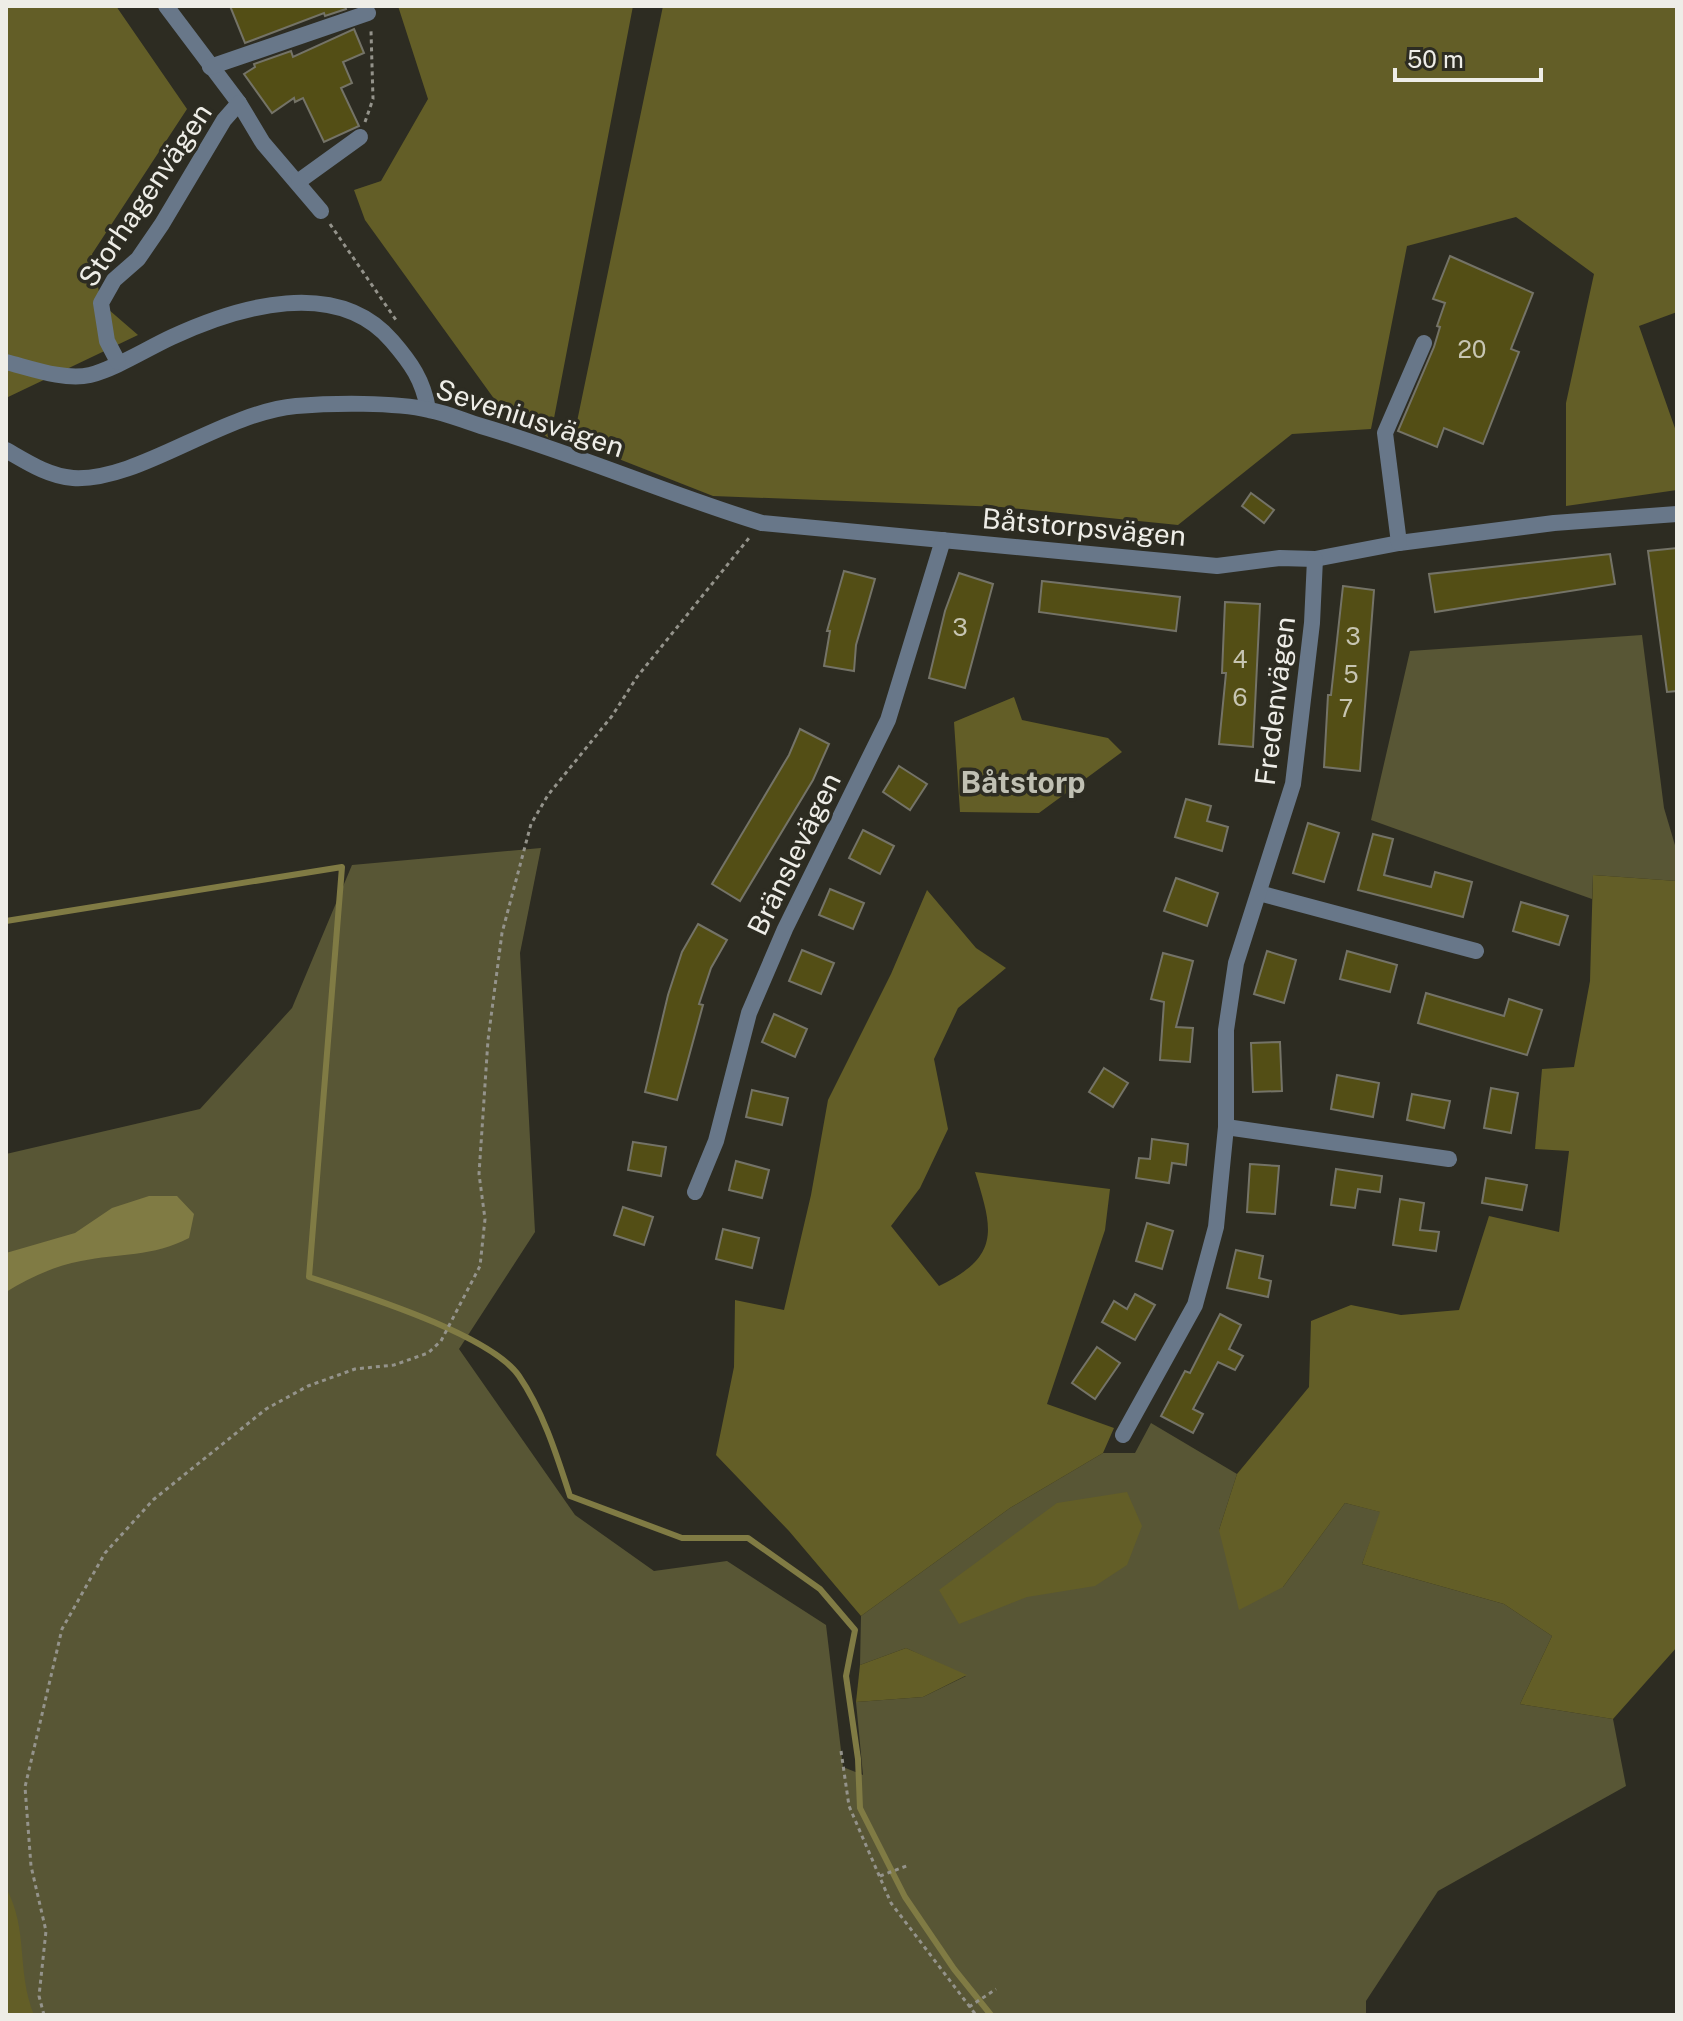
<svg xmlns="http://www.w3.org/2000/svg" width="1683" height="2021" viewBox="0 0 1683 2021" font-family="'Public Sans',sans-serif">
<rect width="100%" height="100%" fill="#2d2c22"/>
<g fill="#585635">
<path d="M1642 635 1664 808 1677 852V881L1593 875 1592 899 1371 820 1410 651Z"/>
<path d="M541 848 520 953 535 1232 459 1349 575 1515 654 1571 727 1561 826 1625 843 1767 863 1775 856 1702 923 1697 966 1676 906 1648 860 1665 861 1616 1010 1508 1103 1453H1135L1151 1423 1237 1474 1219 1530 1283 1587 1345 1503 1381 1512 1362 1564 1504 1604 1552 1636 1520 1704 1613 1719 1626 1786 1438 1891 1366 2001V2015H6V1154L200 1109 292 1008 352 865Z"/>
</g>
<g fill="#635e27">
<path d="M6 6H116L187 109 92 254 101 303 138 335 6 398Z"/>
<path d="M398 6H633L550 439 495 400 365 220 354 190 381 181 428 99Z"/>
<path d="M663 6H1677V312L1639 326 1677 434V490L1566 506V403L1594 274 1516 217 1407 246 1371 429 1292 434 1178 525 1001 507 713 496 573 441Z"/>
<path d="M1014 697 1022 720 1108 738 1122 752 1039 813 960 812 954 722Z"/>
<path d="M1593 875 1677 881V1647L1613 1719 1520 1704 1552 1636 1504 1604 1362 1564 1380 1512 1345 1503 1283 1587 1239 1610 1219 1530 1237 1474 1309 1387 1311 1321 1351 1305 1401 1315 1459 1310 1489 1216 1559 1232 1569 1151 1535 1149 1542 1069 1574 1067 1590 981Z"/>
<path d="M927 890 976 948 1006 968 958 1008 934 1059 948 1129 920 1188 891 1226 939 1286C1001 1256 993 1230 975 1172L1110 1189 1105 1230 1047 1404 1114 1428 1103 1453 1010 1508 861 1616 789 1531 716 1455 734 1367 735 1300 784 1310 811 1195 828 1100 891 974Z"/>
<path d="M1127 1492 1142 1526 1127 1565 1095 1586 1027 1597 959 1624 939 1590 1057 1503Z"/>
<path d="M906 1648 967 1675 923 1697 856 1702 860 1665Z"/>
<path d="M6 1888C29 1930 16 1970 34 2015H6Z"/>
</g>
<path fill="#807b44" d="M149 1196H177L194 1214 189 1238C153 1257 119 1253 81 1261 54 1266 29 1278 6 1292V1253L75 1233 112 1208Z"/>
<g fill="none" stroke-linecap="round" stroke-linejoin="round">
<path stroke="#807b44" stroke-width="6" d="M6 921 342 867 309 1277C359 1294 490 1334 519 1376 543 1411 557 1456 570 1496L682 1538H748L820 1589 855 1630 846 1676 858 1759 860 1808 905 1897 954 1969 991 2015"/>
</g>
<g fill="#534e15" stroke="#747367" stroke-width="2">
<path d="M230 6H345L346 9 325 16 324 13 245 43Z"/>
<path d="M354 29 364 53 343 62 352 83 341 88 359 126 324 142 303 98 295 102 294 98 272 113 244 74 255 67 254 64 291 51 293 57Z"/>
<path d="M1450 256 1533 293 1511 349 1519 352 1483 444 1444 428 1437 447 1398 431 1434 347 1440 327 1437 326 1445 303 1433 299Z"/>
<path d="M1251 493 1274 510 1264 523 1242 506Z"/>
<path d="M1677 548V691L1667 692 1648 551Z"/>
<path d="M1610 554 1615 584 1435 612 1429 574Z"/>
<path d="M844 571 875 579 856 645 854 671 824 666 830 631H827Z"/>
<path d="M959 573 993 584 965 688 929 678 945 611Z"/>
<path d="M1042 581 1180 597 1176 631 1039 612Z"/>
<path d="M1343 586 1374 590 1360 771 1324 767 1328 695H1331Z"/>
<path d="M1225 602 1260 604 1253 747 1219 744 1226 673H1222Z"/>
<path d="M800 729 829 744 813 780 740 901 712 884 789 755Z"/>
<path d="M899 766 927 784 910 810 883 792Z"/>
<path d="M1186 799 1211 806 1207 821 1228 827 1222 851 1175 837Z"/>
<path d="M1308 823 1339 833 1324 882 1293 873Z"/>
<path d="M863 830 894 846 880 874 849 858Z"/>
<path d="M1373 834 1393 839 1384 875 1431 887 1435 872 1472 882 1463 917 1358 890Z"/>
<path d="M1176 878 1218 893 1207 926 1164 911Z"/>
<path d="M830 889 864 903 853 929 819 915Z"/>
<path d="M1521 902 1568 916 1559 945 1513 931Z"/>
<path d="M698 924 727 940 711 968 699 1004 703 1005 677 1100 645 1092 668 995 682 952Z"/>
<path d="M802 950 834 963 821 994 789 981Z"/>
<path d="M1267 951 1296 960 1284 1003 1254 994Z"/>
<path d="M1347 951 1397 965 1390 992 1340 979Z"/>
<path d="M1163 953 1193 961 1176 1027 1193 1028 1190 1062 1160 1060 1164 1002 1151 999Z"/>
<path d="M1426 993 1504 1016 1509 999 1542 1010 1527 1055 1418 1023Z"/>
<path d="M774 1014 807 1029 795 1057 762 1042Z"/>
<path d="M1280 1042 1282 1091 1253 1092 1251 1043Z"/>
<path d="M1104 1068 1128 1083 1113 1107 1089 1092Z"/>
<path d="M1337 1075 1379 1083 1373 1117 1331 1109Z"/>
<path d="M1491 1088 1518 1093 1511 1133 1484 1128Z"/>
<path d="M752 1090 788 1098 782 1125 746 1117Z"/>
<path d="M1412 1094 1450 1101 1444 1128 1407 1120Z"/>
<path d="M1152 1139 1188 1144 1186 1165 1172 1163 1169 1183 1136 1178 1139 1158 1150 1159Z"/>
<path d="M633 1142 666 1147 661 1176 628 1170Z"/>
<path d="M736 1161 769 1170 762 1198 729 1190Z"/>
<path d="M1250 1164 1279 1166 1275 1214 1247 1212Z"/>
<path d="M1336 1169 1382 1176 1380 1192 1358 1189 1355 1208 1331 1205Z"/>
<path d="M1486 1178 1527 1185 1522 1210 1482 1203Z"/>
<path d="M1400 1199 1424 1203 1420 1230 1439 1232 1436 1251 1393 1245Z"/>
<path d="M623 1207 653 1217 644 1245 614 1235Z"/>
<path d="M1147 1223 1173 1231 1162 1269 1136 1261Z"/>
<path d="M723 1229 759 1238 752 1268 716 1259Z"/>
<path d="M1236 1250 1263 1256 1259 1278 1271 1281 1268 1297 1227 1288Z"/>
<path d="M1135 1294 1155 1305 1135 1340 1102 1322 1114 1301 1127 1309Z"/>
<path d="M1220 1314 1241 1325 1229 1349 1243 1356 1235 1370 1218 1362 1193 1409 1203 1414 1193 1433 1161 1416 1185 1371 1190 1373Z"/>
<path d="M1097 1347 1120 1363 1095 1399 1072 1383Z"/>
</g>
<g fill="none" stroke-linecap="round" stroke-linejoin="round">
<g stroke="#94938b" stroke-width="3" stroke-dasharray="4 4" stroke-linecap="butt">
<path d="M365 122 373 99 371 31"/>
<path d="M330 224 396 320"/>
<path d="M841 1751 849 1806 891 1903 976 2015"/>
<path d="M880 1876 909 1865"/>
<path d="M969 2007 996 1989"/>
<path d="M44 2015 39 1996 46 1931 31 1866 25 1787 62 1629 105 1553 153 1500 266 1409 308 1386 355 1369 394 1365 428 1353 441 1341 480 1266 485 1219 479 1174 488 1040 502 933 531 824 548 795 612 716 637 677 749 538"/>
</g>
<g stroke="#687789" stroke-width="16">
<path d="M166 6 239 103 263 143 321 211"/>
<path d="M210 67 368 13"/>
<path d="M299 181 360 137"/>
<path d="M6 362C30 368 65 381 90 375 117 368 146 349 172 337 239 306 337 277 392 341 411 363 423 380 428 409"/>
<path d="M118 362 107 341 101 303 114 280 138 259 162 224 224 120 239 103"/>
<path d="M6 450C27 462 48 476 73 478 138 482 221 413 296 406 332 403 395 402 429 410 447 413 464 421 481 426 577 454 667 494 762 523L1217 566 1280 558 1315 559 1399 543 1554 523 1677 514"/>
<path d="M1399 543 1385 433 1424 343"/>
<path d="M1259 893 1476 951"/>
<path d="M1226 1127 1449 1159"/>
<path d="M695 1192 716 1141 749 1013 785 929 888 720 943 540"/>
<path d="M1123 1435 1195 1305 1216 1227 1226 1127V1030L1236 963 1293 784 1312 623 1315 559"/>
</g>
</g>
<g text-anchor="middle" stroke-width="7" stroke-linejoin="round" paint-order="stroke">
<g font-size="24" fill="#c7c5b2">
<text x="1472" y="358">20</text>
<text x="960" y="636">3</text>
<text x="1353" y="645">3</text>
<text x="1240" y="668">4</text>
<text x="1351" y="683">5</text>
<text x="1240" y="706">6</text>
<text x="1346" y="717">7</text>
</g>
<g font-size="28" fill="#eeede7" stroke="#2d2c22">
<text transform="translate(145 195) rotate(-56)" y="10">Storhagenvägen</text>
<text transform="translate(530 418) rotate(18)" y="10">Seveniusvägen</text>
<text transform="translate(1084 527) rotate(5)" y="10">Båtstorpsvägen</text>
<text transform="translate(1275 701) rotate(-83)" y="10">Fredenvägen</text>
<text transform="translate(794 854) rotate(-64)" y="10">Bränslevägen</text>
</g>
<g font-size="30" font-weight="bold" fill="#c0c0b3" stroke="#2d2c22">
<text x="1023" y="793">Båtstorp</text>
</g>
</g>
<rect width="1683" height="2021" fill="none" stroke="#eeede7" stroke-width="16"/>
<path d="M1395 68v12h146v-12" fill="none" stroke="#eeede7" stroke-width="4"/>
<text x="1407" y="68" font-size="24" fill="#eeede7" stroke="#2d2c22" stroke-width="6" paint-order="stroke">50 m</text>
</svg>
